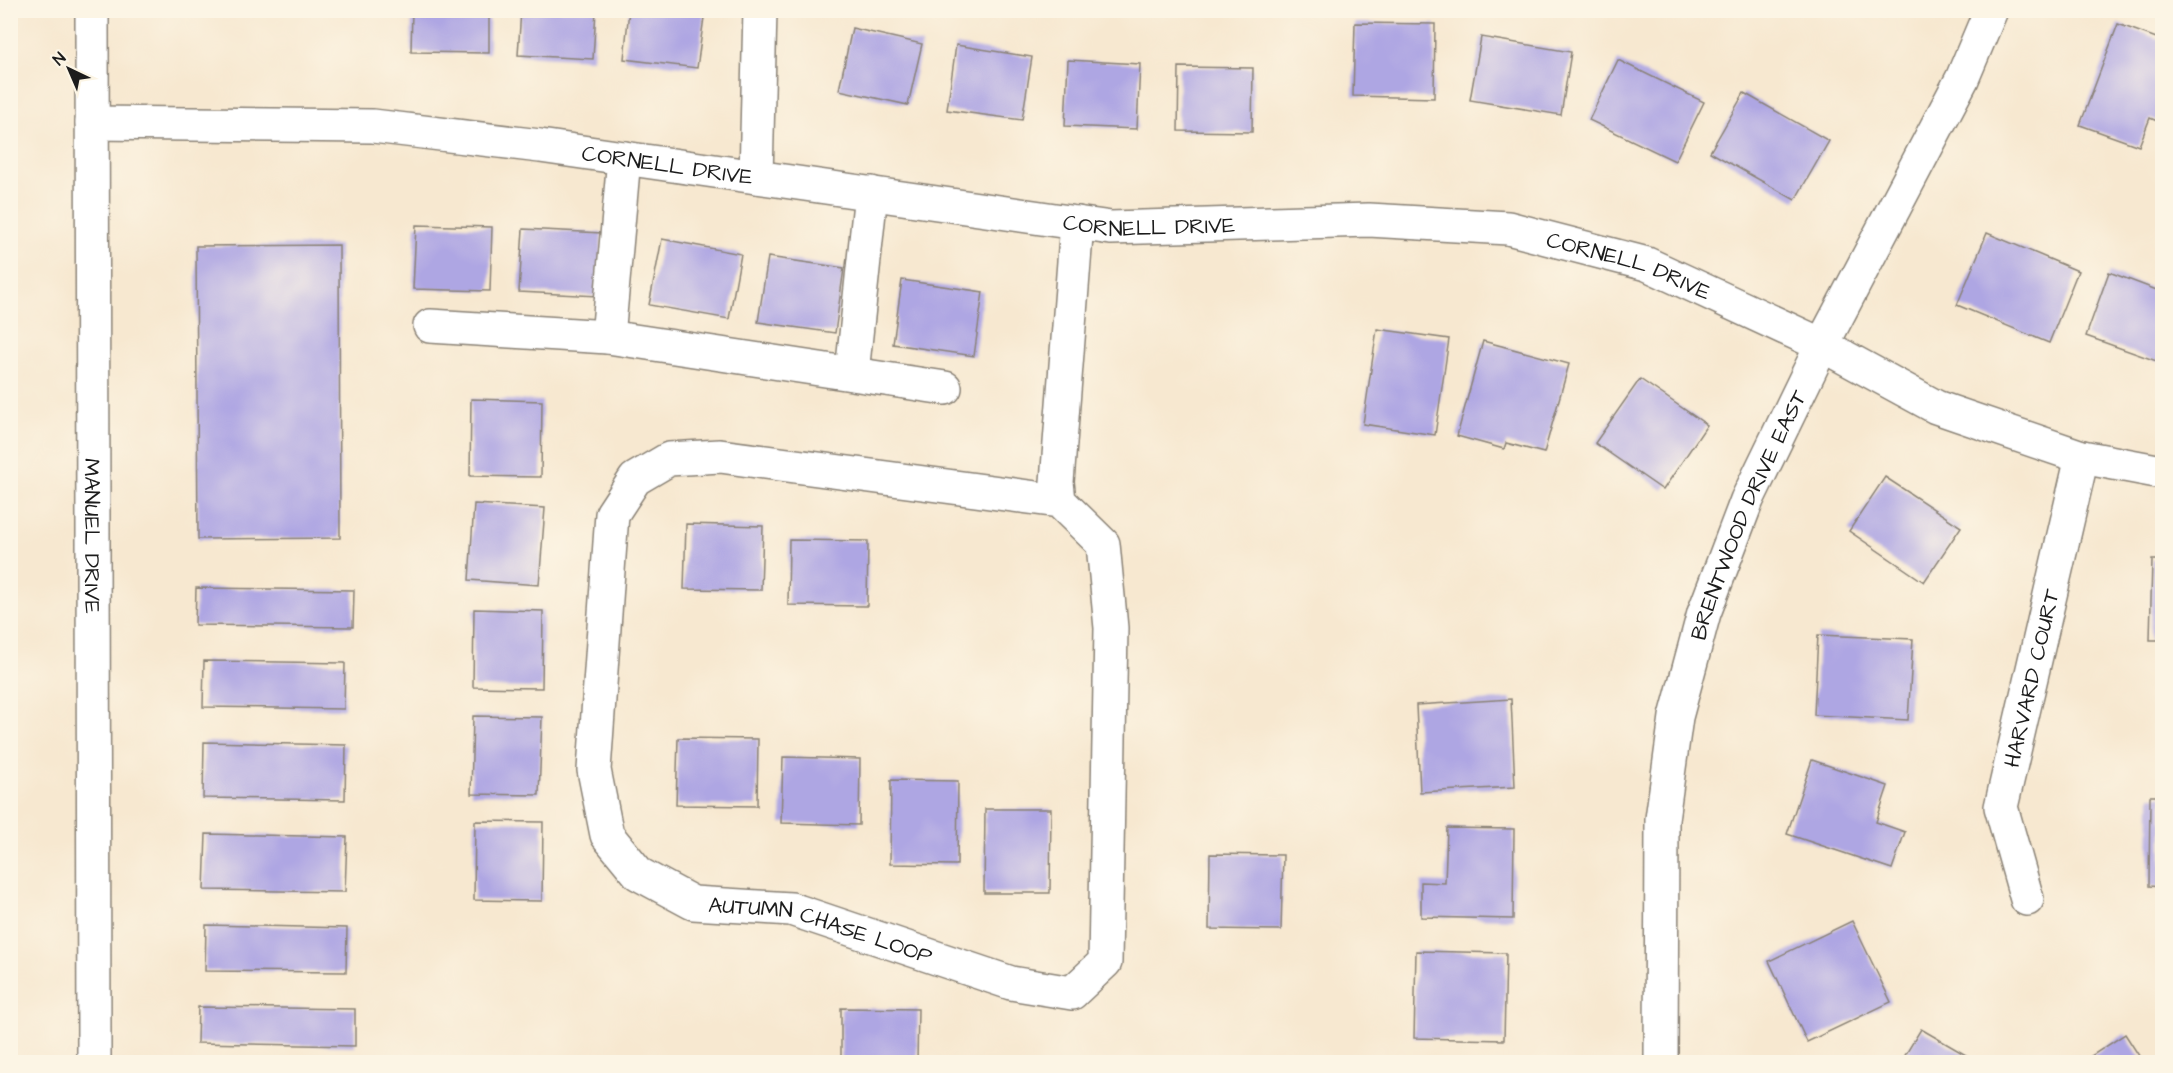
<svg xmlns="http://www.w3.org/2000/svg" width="2173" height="1073" viewBox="0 0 2173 1073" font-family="'Architects Daughter',sans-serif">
<rect width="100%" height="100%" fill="#fcf5e5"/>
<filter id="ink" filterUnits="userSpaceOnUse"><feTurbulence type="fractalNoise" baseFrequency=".0167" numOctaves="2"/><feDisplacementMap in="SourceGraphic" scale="12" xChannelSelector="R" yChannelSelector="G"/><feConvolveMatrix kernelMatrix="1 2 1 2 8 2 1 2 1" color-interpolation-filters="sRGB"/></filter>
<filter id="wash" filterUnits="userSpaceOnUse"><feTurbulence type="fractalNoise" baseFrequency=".008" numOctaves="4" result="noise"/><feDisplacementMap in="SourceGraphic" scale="24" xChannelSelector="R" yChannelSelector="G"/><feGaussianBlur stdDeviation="1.35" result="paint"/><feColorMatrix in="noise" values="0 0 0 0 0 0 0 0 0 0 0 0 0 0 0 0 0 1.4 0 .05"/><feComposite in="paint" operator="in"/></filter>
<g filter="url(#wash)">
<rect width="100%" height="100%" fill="#f7e8d0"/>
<g id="blocks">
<g fill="#aea6e3">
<path d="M412 10H489V53L411 52Z"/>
<path d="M521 10H596L593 59 518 55Z"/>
<path d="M629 10H705L697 68 624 59Z"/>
<path d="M1355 23 1435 24 1434 98 1353 96Z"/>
<path d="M2118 24 2162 40V123L2150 118 2139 146 2080 125Z"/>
<path d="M852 28 922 44 908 105 839 90Z"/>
<path d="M1481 37 1571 52 1561 115 1470 100Z"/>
<path d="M956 45 1032 57 1022 120 947 110Z"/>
<path d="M1068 60 1140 64 1137 129 1065 126Z"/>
<path d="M1618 60 1704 102 1675 161 1589 120Z"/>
<path d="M1179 67 1253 68 1252 132 1178 131Z"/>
<path d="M1744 93 1829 141 1795 200 1710 152Z"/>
<path d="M416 225 492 227 490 291 413 289Z"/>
<path d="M523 229 602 233 598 296 519 292Z"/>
<path d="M1987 233 2078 271 2049 343 1957 305Z"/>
<path d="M662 239 741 254 729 319 649 305Z"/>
<path d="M339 245 340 538 198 539 196 246Z"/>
<path d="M768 257 844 268 835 333 758 322Z"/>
<path d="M2109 272 2162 292V363L2086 336Z"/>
<path d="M902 280 983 292 974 356 893 344Z"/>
<path d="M1377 329 1449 339 1435 435 1363 424Z"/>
<path d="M1483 341 1569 364 1544 453 1506 443 1504 449 1457 436Z"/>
<path d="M1640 379 1707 425 1663 490 1595 443Z"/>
<path d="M471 399 542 401 541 477 470 476Z"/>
<path d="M1885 477 1961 527 1924 582 1849 531Z"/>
<path d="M474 504 545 508 539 585 469 580Z"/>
<path d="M686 524 763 526 761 590 684 589Z"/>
<path d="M789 540 868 541 867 606 788 605Z"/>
<path d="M2152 560H2162V640H2150Z"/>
<path d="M196 588 354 590 353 627 195 625Z"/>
<path d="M474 609 543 611 542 688 473 687Z"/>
<path d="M1818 635 1913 639 1908 720 1814 715Z"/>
<path d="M204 661 345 663 344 709 203 707Z"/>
<path d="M1511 699 1515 787 1420 792 1416 705Z"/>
<path d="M473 716 542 717 539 795 471 794Z"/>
<path d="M678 738 758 739 757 806 676 805Z"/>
<path d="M204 742 346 745 345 800 203 798Z"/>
<path d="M783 757 860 759 859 825 781 823Z"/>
<path d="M1812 760 1888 786 1876 822 1905 832 1892 869 1787 834Z"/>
<path d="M891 780 958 781 957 865 890 864Z"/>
<path d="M2150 796H2162V887L2149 886Z"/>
<path d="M985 809H1051L1050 893H984Z"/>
<path d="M475 821 543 822 542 901 474 900Z"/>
<path d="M1447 828 1514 829 1513 919 1421 917V882L1445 883Z"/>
<path d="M206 834 347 837 345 892 204 890Z"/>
<path d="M1210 854 1283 855 1281 930 1209 929Z"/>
<path d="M1852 921 1891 1002 1807 1042 1769 961Z"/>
<path d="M206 925 347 928 346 972 205 971Z"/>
<path d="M1416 951 1506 953 1504 1040 1414 1038Z"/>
<path d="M198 1007 355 1009V1046L197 1043Z"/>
<path d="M841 1008 918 1009 917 1062H841Z"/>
<path d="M1921 1029 1978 1062H1901Z"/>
<path d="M2125 1034 2143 1062H2082Z"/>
</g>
</g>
</g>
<g filter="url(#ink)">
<use href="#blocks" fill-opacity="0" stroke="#8a8276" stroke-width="1.5"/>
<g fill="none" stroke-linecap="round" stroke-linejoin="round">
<g stroke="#8a8276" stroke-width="36">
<g id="minor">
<path id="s1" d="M92 10 94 1062"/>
<path id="s2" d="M92 123 373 126 540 146 1111 228 1369 220 1508 228 1647 264 1822 345 1936 407 2082 457 2162 472"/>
<path d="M756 177 760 10"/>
<path d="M430 326 608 337 624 158"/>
<path d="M608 337 945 388"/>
<path d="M852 373 871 193"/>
<path id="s3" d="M1059 501 720 456 669 459 635 479 612 514 594 770 607 835 639 874 693 903 791 909 1011 983 1072 993 1105 962 1111 628 1103 544 1059 501 1057 482 1077 223"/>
<path id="s4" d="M2027 899 2001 807 2082 457"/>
<path id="s5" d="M1661 1062 1662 819 1676 717 1704 613 1747 500 1822 345 1962 79 1991 10"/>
</g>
</g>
<use href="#minor" stroke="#fff" stroke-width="33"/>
</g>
</g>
<g text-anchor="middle" stroke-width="4.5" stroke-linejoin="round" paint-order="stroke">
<g font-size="22" fill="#1c1c1c" stroke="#fcf5e5">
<text dy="8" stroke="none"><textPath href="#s2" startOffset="578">CORNELL DRIVE</textPath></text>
<text dy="8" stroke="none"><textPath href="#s2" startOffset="1064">CORNELL DRIVE</textPath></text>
<text dy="8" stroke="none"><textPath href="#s2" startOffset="1550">CORNELL DRIVE</textPath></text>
<text dy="8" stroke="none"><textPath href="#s5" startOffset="561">BRENTWOOD DRIVE EAST</textPath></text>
<text dy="8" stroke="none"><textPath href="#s1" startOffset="526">MANUEL DRIVE</textPath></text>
<text dy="8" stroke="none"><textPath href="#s4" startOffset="228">HARVARD COURT</textPath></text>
<text dy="8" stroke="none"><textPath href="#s3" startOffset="1040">AUTUMN CHASE LOOP</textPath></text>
</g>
</g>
<rect width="2173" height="1073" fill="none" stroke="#fcf5e5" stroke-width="36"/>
<g transform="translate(69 69) rotate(316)" stroke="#fcf5e5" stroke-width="4.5" paint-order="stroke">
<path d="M0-4.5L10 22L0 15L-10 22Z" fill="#1c1c1c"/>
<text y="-9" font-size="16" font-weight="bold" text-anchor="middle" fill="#1c1c1c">N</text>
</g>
</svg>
